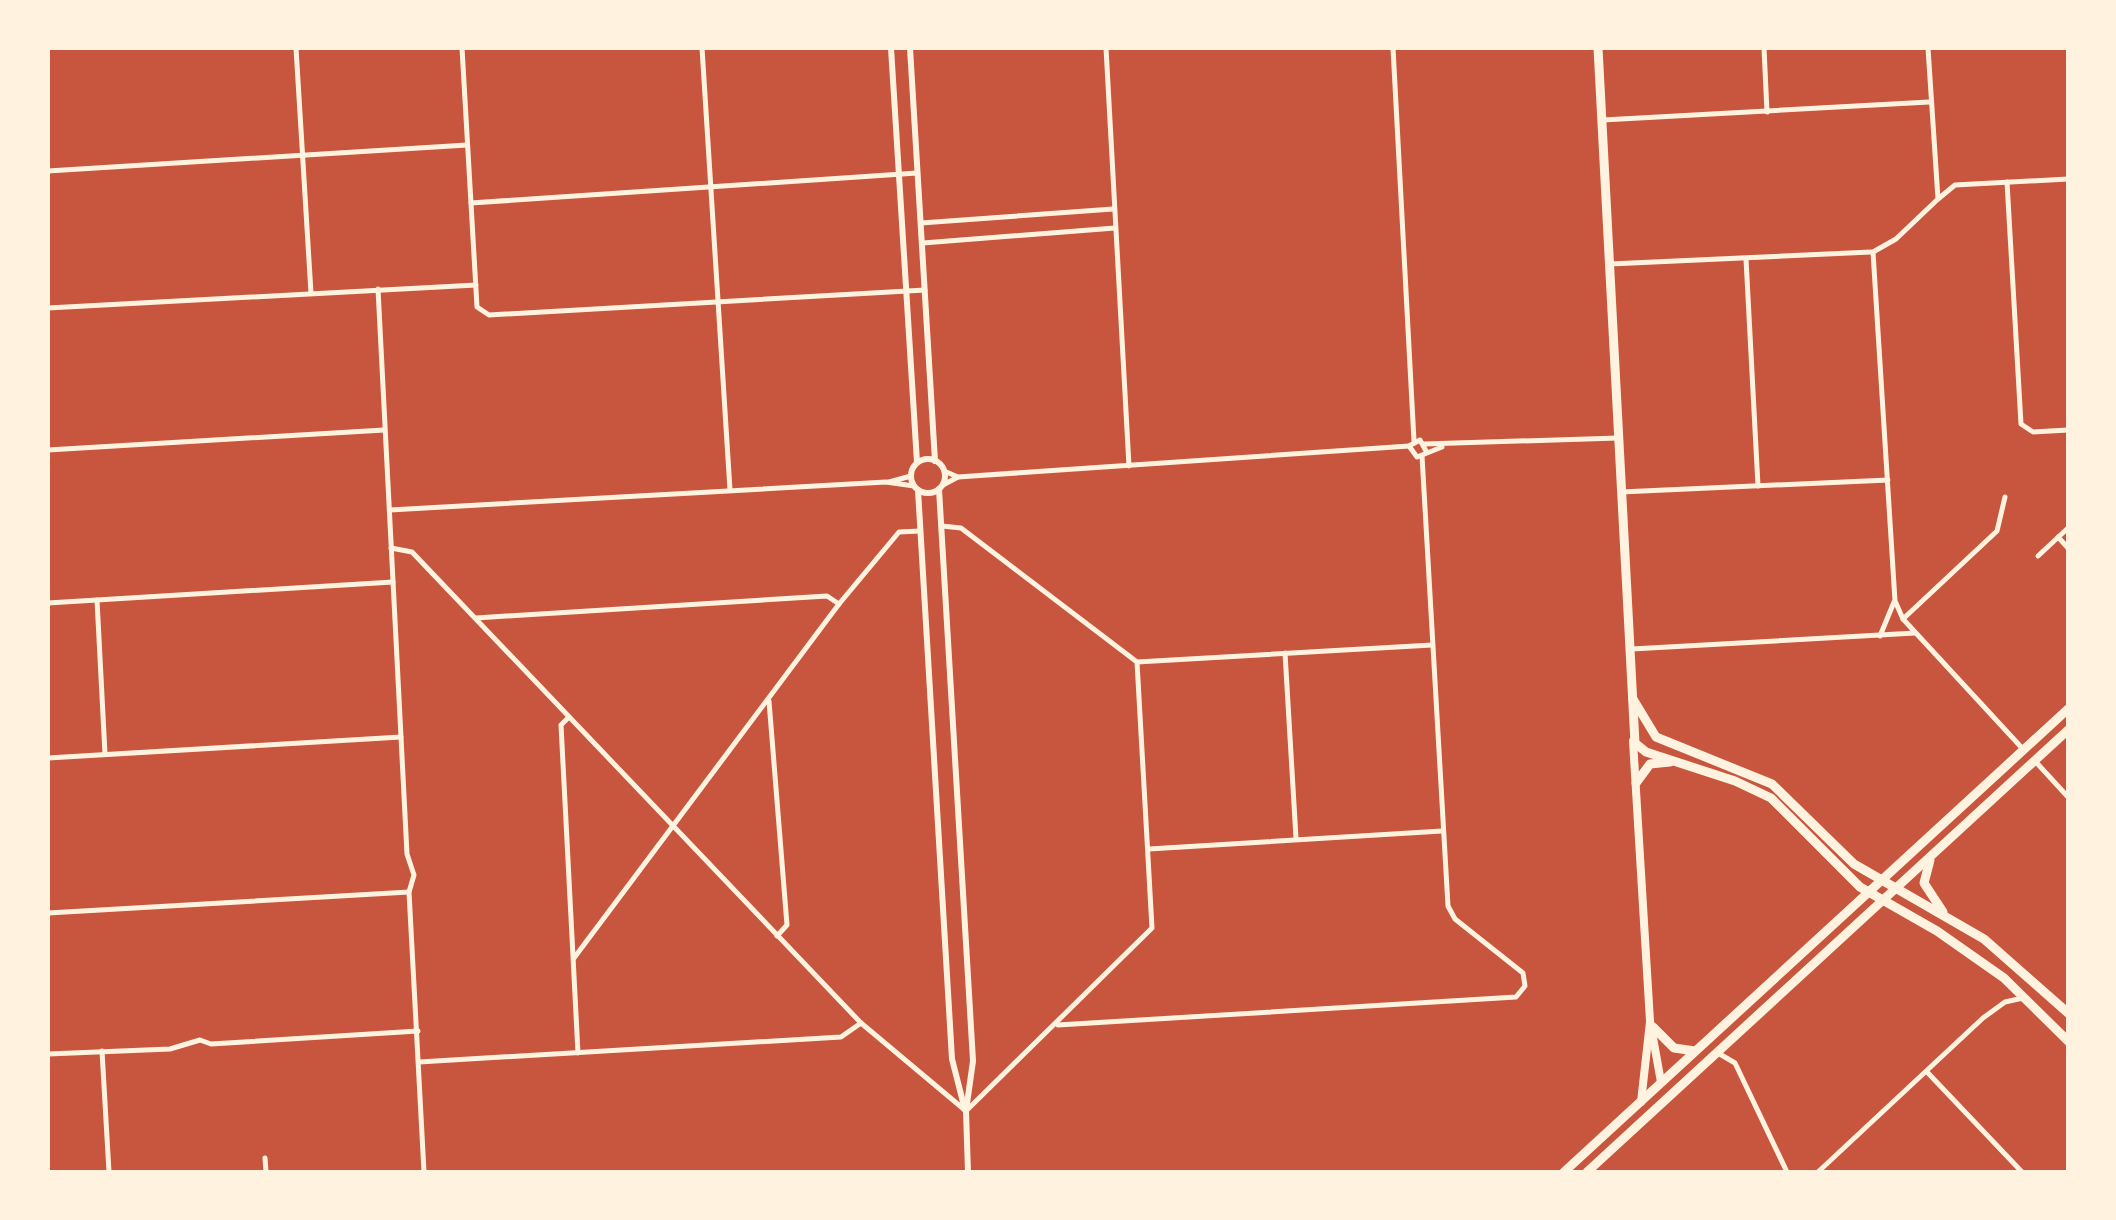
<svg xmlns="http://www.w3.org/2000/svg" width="2116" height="1220" viewBox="0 0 2116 1220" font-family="'Source Sans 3',sans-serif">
<rect width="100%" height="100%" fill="#c8553d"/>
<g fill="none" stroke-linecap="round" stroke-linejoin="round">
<g stroke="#fff3e0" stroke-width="5">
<path d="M296 48 311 293"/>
<path d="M462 48 477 307 489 315 925 290"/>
<path d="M702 48 730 490"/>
<path d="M1106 48 1129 466"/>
<path d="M1393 48 1414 441"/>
<path d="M1764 48 1767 112"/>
<path d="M1928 48 1938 199 1896 239 1873 252 1895 601 1903 619 2022 748"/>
<path d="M1603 120 1929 102"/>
<path d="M48 171 467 145"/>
<path d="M2007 182 2021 424 2033 432 2068 430"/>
<path d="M1938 199 1955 185 2068 179"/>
<path d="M471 203 917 173"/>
<path d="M921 223 1113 209"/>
<path d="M923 243 1115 228"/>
<path d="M1746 259 1758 486"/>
<path d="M1610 264 1871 252"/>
<path d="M378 289 407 854 414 875 409 892 424 1172"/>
<path d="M48 308 476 285"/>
<path d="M1424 444 1618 438"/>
<path d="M48 450 384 430"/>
<path d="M1426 451 1420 440 1409 446 1417 457 1442 447"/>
<path d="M944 471 958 477"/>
<path d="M889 482 911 476"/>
<path d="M943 485 958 477 1409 446"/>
<path d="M1621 492 1888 480"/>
<path d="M390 510 886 482 914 486"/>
<path d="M2058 537 2068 548"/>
<path d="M391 548 412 552 861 1023 966 1111 1152 928 1137 662 961 528 942 526"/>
<path d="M2038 556 2068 528"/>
<path d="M97 600 105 754"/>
<path d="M48 603 393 582"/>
<path d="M476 618 827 596 839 604"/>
<path d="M1903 619 1997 531 2005 497"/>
<path d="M1880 636 1894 602"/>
<path d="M1632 649 1915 633"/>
<path d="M1285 653 1296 838"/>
<path d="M1137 662 1432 645"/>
<path d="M769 701 787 925 777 936"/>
<path d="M569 717 561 725 578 1053"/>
<path d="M48 758 401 737"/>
<path d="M2035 761 2068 797"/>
<path d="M1149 849 1442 831"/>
<path d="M48 913 409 892"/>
<path d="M574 958 839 604 899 532 920 531"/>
<path d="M1058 1025 1516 997 1525 986 1523 973 1455 919 1448 906 1422 456"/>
<path d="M102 1051 109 1172"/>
<path d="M1718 1053 1735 1063 1787 1172"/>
<path d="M48 1054 170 1049 200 1040 211 1044 418 1031"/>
<path d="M419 1062 841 1037 861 1023"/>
<path d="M1928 1073 2022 1172"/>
<path d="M265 1158 266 1172"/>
<path d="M1818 1172 1983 1018 2005 1002 2023 998"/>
</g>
<g stroke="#fff3e0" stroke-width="6">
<path d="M891 48 917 462"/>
<path d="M910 48 935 461"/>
<circle cx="928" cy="476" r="17"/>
<path d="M939 489 973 1061 966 1111 968 1172"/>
<path d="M918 490 952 1059 965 1110"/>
</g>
<g stroke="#fff3e0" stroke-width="8">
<path d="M1633 741 1650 1021 1661 1082"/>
<path d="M1641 1102 1650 1022"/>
</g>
<g stroke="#fff3e0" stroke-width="9">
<path d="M1598 48 1635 743 1646 752 1735 781 1771 798 1860 887 1937 931 2004 978 2068 1041"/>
<path d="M1633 699 1656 737 1772 784 1854 864 1984 939 2068 1013"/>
<path d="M1636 783 1650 764 1670 762"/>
<path d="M1930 860 1924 883 1943 912"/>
<path d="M1653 1027 1674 1048 1695 1051"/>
<path d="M1564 1172 2068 709"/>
<path d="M1587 1172 2068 730"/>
</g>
</g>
<rect width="2116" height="1220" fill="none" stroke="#fff3e0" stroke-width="100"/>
</svg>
